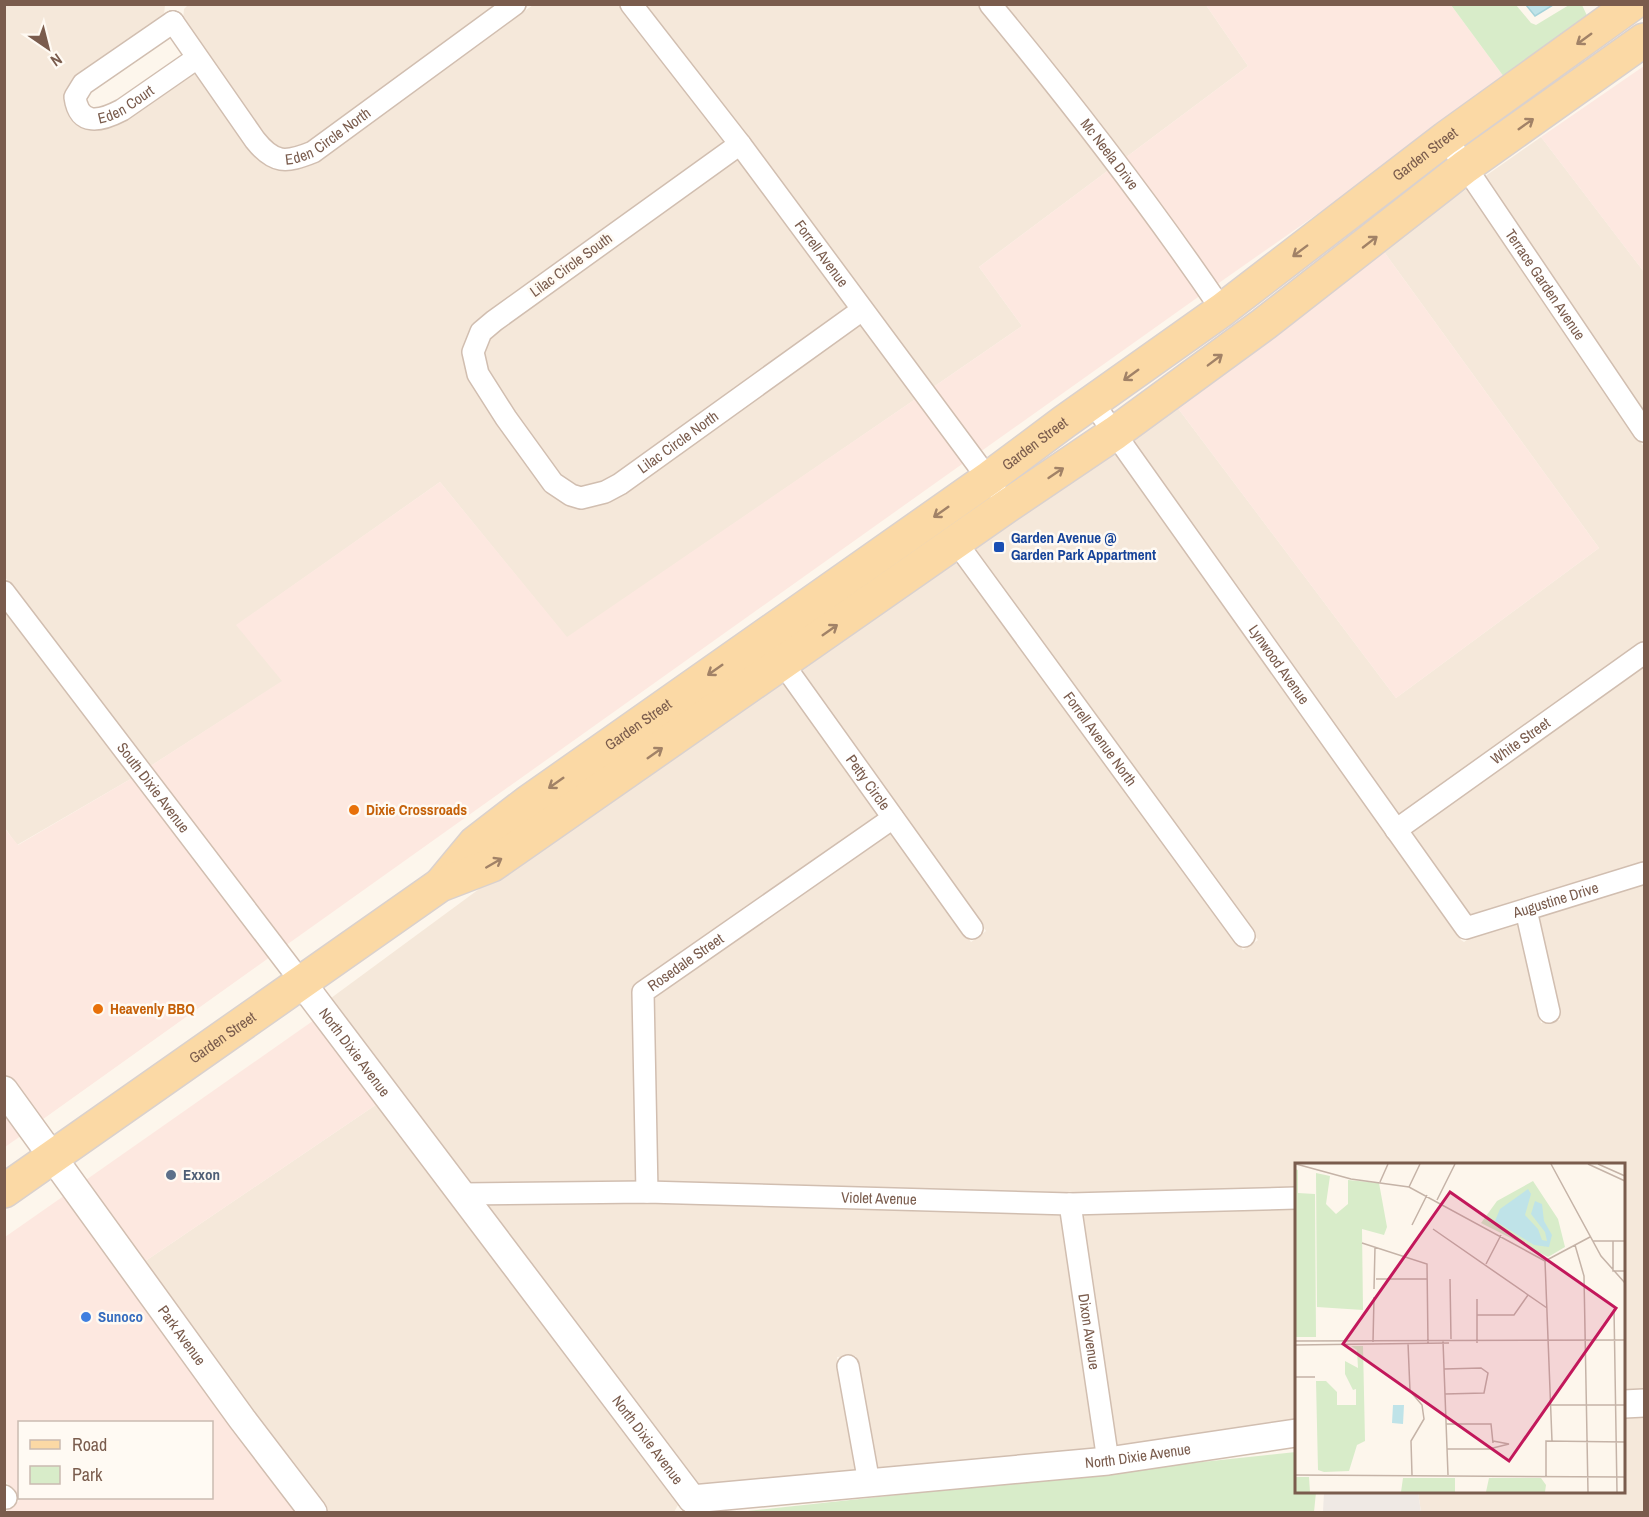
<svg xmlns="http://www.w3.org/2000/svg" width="1649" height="1517" viewBox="0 0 1649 1517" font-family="'Archivo Narrow',sans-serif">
<rect width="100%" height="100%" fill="#fdf6ec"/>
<g fill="#f5e8da">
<path d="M975 4 981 8 1110 169 979 267 1022 326 932 388 643 5Z"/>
<path d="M5 5H165L164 15 77 75 70 83 66 92 67 107 73 119 92 129 102 130 114 126 128 119 196 71 269 166 283 170 300 168 319 160 533 5H620L726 141 488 312 473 327 464 347 579 508 610 501 626 492 861 324 917 398 567 638 440 482 237 625 283 681 149 767 5 577Z"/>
<path d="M188 5H498L307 143 293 149 281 150 271 145 183 20 184 9Z"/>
<path d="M1002 5H1206L1248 66 1125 158Z"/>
<path d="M1541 137 1644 272V415L1484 177Z"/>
<path d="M738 158 849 307 615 475 600 483 580 488 574 486 560 477 514 412 487 370 483 354 489 338Z"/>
<path d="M1468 188 1644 447V641L1398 816 1128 436 1174 403 1396 698 1599 548 1382 249Z"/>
<path d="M1113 447 1457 932 1461 940 1464 942 1471 937 1519 922 1541 1023 1560 1020 1537 917 1644 884V1392L1624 1394V1164H1296V1188L1069 1194 656 1183 653 998 892 831 971 942 986 931 796 667 955 555 1243 950 1258 940 970 545Z"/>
<path d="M5 608 134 777 17 845 5 828Z"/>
<path d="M1644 666V862L1469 916 1409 833Z"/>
<path d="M781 677 879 815 637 983V1182L465 1184 327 1001 539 845Z"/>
<path d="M380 1102 681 1500 674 1512H325L141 1264Z"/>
<path d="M648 1202 1062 1214 1097 1452 876 1472 856 1356 837 1357 858 1474 697 1489 480 1204Z"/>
<path d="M1296 1209V1423L1116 1449 1081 1214Z"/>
<path d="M1644 1413V1512H1421L1418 1492H1624V1414Z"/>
</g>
<g fill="#fde8e0" fill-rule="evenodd">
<path d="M1206 5H1451L1507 81 1216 285 1172 220 1125 158 1248 66Z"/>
<path d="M1644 66V272L1541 137Z"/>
<path d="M1110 169 1201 295 980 452 932 388 1022 326 979 267Z"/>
<path d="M1382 249 1599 548 1396 698 1174 403Z"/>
<path d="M917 398 965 462 285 946 149 767 282 681 236 625 440 482 567 637Z"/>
<path d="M134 777 270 957 39 1122 5 1075 4 828 18 845Z"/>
<path d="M317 1018 380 1102 141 1264 83 1182Z"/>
<path d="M4 1106 25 1133 5 1147H4Z"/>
<path d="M68 1193 302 1512H5L19 1501 5 1480V1237ZM20 1422H212V1498H20Z"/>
</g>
<path fill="#efe9e4" d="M1324 1492H1418L1421 1512H1323Z"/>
<g fill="#d8ecc9">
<path d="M1451 5H1516L1531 23 1536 25 1569 5H1582L1590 22 1507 81Z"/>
<path d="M1296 1452V1492H1316L1314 1512H738Z"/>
</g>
<path fill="#bfe3e8" stroke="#a5d3da" stroke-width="1.5" d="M1526 5H1553L1535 16Z"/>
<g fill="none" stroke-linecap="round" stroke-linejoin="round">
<g stroke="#d1beb0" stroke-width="24">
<g id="minor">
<path id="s1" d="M631 4 740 144 995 488"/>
<path id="s2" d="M990 4C1072 103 1150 204 1222 310"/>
<path id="s3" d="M173 22 255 140C274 164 286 163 313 152L515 4"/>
<path id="s4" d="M173 22 83 84 75 97C79 127 101 121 122 110L197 58"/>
<path id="s5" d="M1446 138 1644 431"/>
<path id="s6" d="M740 144 494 321 481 332 473 352 478 374 506 418 553 483 571 495 581 498 605 492 620 484 862 310"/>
<path id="s7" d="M1093 403 1466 928 1644 873"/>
<path id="s8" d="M956 542 1244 936"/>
<path id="s9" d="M4 592 302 983"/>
<path id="s10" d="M776 654 972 928"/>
<path id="s11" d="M1396 830 1644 653"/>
<path d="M1526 910 1549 1012"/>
<path id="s12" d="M647 1192 643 992 893 818"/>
<path id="s13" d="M462 1194 647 1192 1070 1204 1296 1198"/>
<path id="s14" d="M1070 1204 1108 1461"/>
<path d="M848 1366 869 1483"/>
<path d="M4 1496 6 1498"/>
</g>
</g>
<g stroke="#d1beb0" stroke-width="30">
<g id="tertiary">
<path id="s15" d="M302 983 692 1499"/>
<path id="s16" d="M4 1090 242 1419 313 1512"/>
<path d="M1624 1404 1644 1403"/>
<path id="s17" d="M692 1499 1108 1461 1296 1433"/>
</g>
</g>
<g stroke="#dad1cd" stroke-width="36">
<g id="primary">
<path id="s18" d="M441 884 475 843 527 803 989 478 1064 422 1222 310 1446 138 1632 4"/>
<path id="s19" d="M4 1191 440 885 492 865 1007 506 1115 433 1264 324 1465 167 1644 40"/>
</g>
</g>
<use href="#minor" stroke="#fff" stroke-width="21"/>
<use href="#tertiary" stroke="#fff" stroke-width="27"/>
<use href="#primary" stroke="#fbd9a5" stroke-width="33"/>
</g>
<defs><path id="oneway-shaft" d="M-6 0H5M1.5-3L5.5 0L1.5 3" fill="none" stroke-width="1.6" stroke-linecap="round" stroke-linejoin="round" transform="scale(1.5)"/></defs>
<g stroke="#a18267">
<use href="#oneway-shaft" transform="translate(1584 39) rotate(144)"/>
<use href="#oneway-shaft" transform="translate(1526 124) rotate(-35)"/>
<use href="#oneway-shaft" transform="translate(1370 242) rotate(-38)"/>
<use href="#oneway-shaft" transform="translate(1300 251) rotate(143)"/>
<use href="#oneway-shaft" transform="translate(1215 360) rotate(-37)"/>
<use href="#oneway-shaft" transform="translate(1131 375) rotate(144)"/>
<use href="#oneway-shaft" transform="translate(1056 473) rotate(-34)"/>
<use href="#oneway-shaft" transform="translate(941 512) rotate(145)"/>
<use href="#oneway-shaft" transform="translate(830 630) rotate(-35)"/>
<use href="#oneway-shaft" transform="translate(715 670) rotate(145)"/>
<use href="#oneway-shaft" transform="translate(655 753) rotate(-35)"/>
<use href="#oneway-shaft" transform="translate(556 783) rotate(145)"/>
<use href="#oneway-shaft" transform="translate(494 863) rotate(-30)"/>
</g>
<rect fill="#1a4fb4" stroke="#fffaf3" stroke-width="2" x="993" y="541" width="12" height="12" rx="3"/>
<g fill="#e8710a" stroke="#fffaf3" stroke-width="2">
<circle cx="354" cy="810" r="6"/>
<circle cx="98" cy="1009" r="6"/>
</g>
<circle fill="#5c6f8a" stroke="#fffaf3" stroke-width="2" cx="171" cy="1175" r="6"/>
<circle fill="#3f7fe0" stroke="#fffaf3" stroke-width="2" cx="86" cy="1317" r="6"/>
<g text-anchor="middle" stroke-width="5" stroke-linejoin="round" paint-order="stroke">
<g font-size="15" fill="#7a5c4d" stroke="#fffaf3">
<text dy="5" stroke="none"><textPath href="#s4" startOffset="192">Eden Court</textPath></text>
<text dy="5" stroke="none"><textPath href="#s3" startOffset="230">Eden Circle North</textPath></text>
<text dy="5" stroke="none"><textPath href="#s2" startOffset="192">Mc Neela Drive</textPath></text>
<text dy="5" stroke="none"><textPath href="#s18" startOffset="1227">Garden Street</textPath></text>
<text dy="5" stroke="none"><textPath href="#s1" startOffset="314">Forrell Avenue</textPath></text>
<text transform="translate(571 265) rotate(-36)" y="5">Lilac Circle South</text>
<text dy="5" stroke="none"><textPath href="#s5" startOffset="177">Terrace Garden Avenue</textPath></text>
<text dy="5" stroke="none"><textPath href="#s6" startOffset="642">Lilac Circle North</textPath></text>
<text dy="5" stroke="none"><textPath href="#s18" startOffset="741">Garden Street</textPath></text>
<text dy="5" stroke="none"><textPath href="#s7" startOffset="321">Lynwood Avenue</textPath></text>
<text dy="5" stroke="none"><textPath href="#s18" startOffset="255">Garden Street</textPath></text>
<text dy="5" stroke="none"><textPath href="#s8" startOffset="244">Forrell Avenue North</textPath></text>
<text dy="5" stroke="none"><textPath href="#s11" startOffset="153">White Street</textPath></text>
<text dy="5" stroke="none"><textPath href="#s10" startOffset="158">Petty Circle</textPath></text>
<text dy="5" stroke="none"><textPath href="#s9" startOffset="246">South Dixie Avenue</textPath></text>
<text dy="5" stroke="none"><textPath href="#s7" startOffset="738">Augustine Drive</textPath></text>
<text dy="5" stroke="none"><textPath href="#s12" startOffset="252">Rosedale Street</textPath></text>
<text dy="5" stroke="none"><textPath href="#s19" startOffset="267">Garden Street</textPath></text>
<text dy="5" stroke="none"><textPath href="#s15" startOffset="87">North Dixie Avenue</textPath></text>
<text dy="5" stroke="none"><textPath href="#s13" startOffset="417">Violet Avenue</textPath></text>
<text dy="5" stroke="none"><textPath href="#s14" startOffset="129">Dixon Avenue</textPath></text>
<text dy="5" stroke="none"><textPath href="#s16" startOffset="303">Park Avenue</textPath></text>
<text dy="5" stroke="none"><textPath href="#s15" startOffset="573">North Dixie Avenue</textPath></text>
<text dy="5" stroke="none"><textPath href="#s17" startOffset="448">North Dixie Avenue</textPath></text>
</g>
<g font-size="15" font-weight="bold" fill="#164399" stroke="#fffaf3" text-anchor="start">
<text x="1011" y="543">Garden Avenue @<tspan x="1011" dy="17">Garden Park Appartment</tspan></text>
</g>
<g font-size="15" font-weight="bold" fill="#c56008" stroke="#fffaf3" text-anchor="start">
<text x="366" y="815">Dixie Crossroads</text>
<text x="110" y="1014">Heavenly BBQ</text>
</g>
<g font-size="15" font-weight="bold" fill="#4e5e75" stroke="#fffaf3" text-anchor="start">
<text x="183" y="1180">Exxon</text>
</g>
<g font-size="15" font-weight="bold" fill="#366cbe" stroke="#fffaf3" text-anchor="start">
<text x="98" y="1322">Sunoco</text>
</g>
</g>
<g transform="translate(1295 1163)">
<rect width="330" height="330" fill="#fdf6ec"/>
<path d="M0 6 3 7V30L20 31 21 174H0ZM21 10 35 13 31 41 41 51 53 41V17L84 20 92 64 89 72 67 66 68 147 22 144ZM238 18 263 56 270 84 253 94 186 60 202 38ZM56 183H68L70 278 62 282 54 308 29 309 23 307 21 218H31L42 229V242H61V226L58 227 50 211V198L63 205 62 187ZM0 314H14L15 329H0ZM108 315H160V329H106ZM194 315H246L251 322 250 329H191Z" fill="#d8ecc9"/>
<path d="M233 26 236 31 230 52 243 66 247 77 252 78 250 69 236 51 240 38 247 41 249 58 257 72 254 84 239 82 200 58 205 46ZM98 242H109L108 261 97 260Z" fill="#bfe3e8"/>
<path fill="none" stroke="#c5b3a7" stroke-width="1.5" d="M1 1 56 16 114 24 250 98M256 1 306 93 330 120M293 1 330 18M303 1 330 13M85 19 93 1M114 24 125 1M142 37 160 1M117 62 132 32M138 66 252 145M298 78H330M318 78V108H330M67 80 132 101 133 180M280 82 289 113 293 329M250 98 257 278M250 98 295 74M191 101 206 72M81 116H132M155 116 156 176M79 126 80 84M182 136V180M319 146 322 329M182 152H219L233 132M0 178 330 177M148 178 153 312M78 179 79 134M113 180 115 228 127 242 129 256 116 278 117 312M0 182 154 180M149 206 186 205 193 210 189 230 150 231M0 214H20M256 242H330M151 261H196L198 280M152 286H194L214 281 198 278M0 312 330 314M251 314V278L330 279"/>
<path fill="#c2185b" fill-opacity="0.15" stroke="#c2185b" stroke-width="3" d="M155 29 321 145 214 298 48 181Z"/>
<rect width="330" height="330" fill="none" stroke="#7a5c4d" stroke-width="3"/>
</g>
<rect width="1649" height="1517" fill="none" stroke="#7a5c4d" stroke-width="12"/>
<rect x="18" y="1421" width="195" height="78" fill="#fffaf3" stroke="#cabbb1" stroke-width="1.5"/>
<rect x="30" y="1440" width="30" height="9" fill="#fbd9a5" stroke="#cabbb1" stroke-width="1.5"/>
<text x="72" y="1451" font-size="18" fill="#7a5c4d">Road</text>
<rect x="30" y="1466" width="30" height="18" fill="#d8ecc9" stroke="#cabbb1" stroke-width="1.5"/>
<text x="72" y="1481" font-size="18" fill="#7a5c4d">Park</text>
<g transform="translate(48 48) rotate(145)" stroke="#fffaf3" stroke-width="4.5" paint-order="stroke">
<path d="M0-4.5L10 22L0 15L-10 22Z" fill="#7a5c4d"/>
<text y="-9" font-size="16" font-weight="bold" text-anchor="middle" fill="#7a5c4d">N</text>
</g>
</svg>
